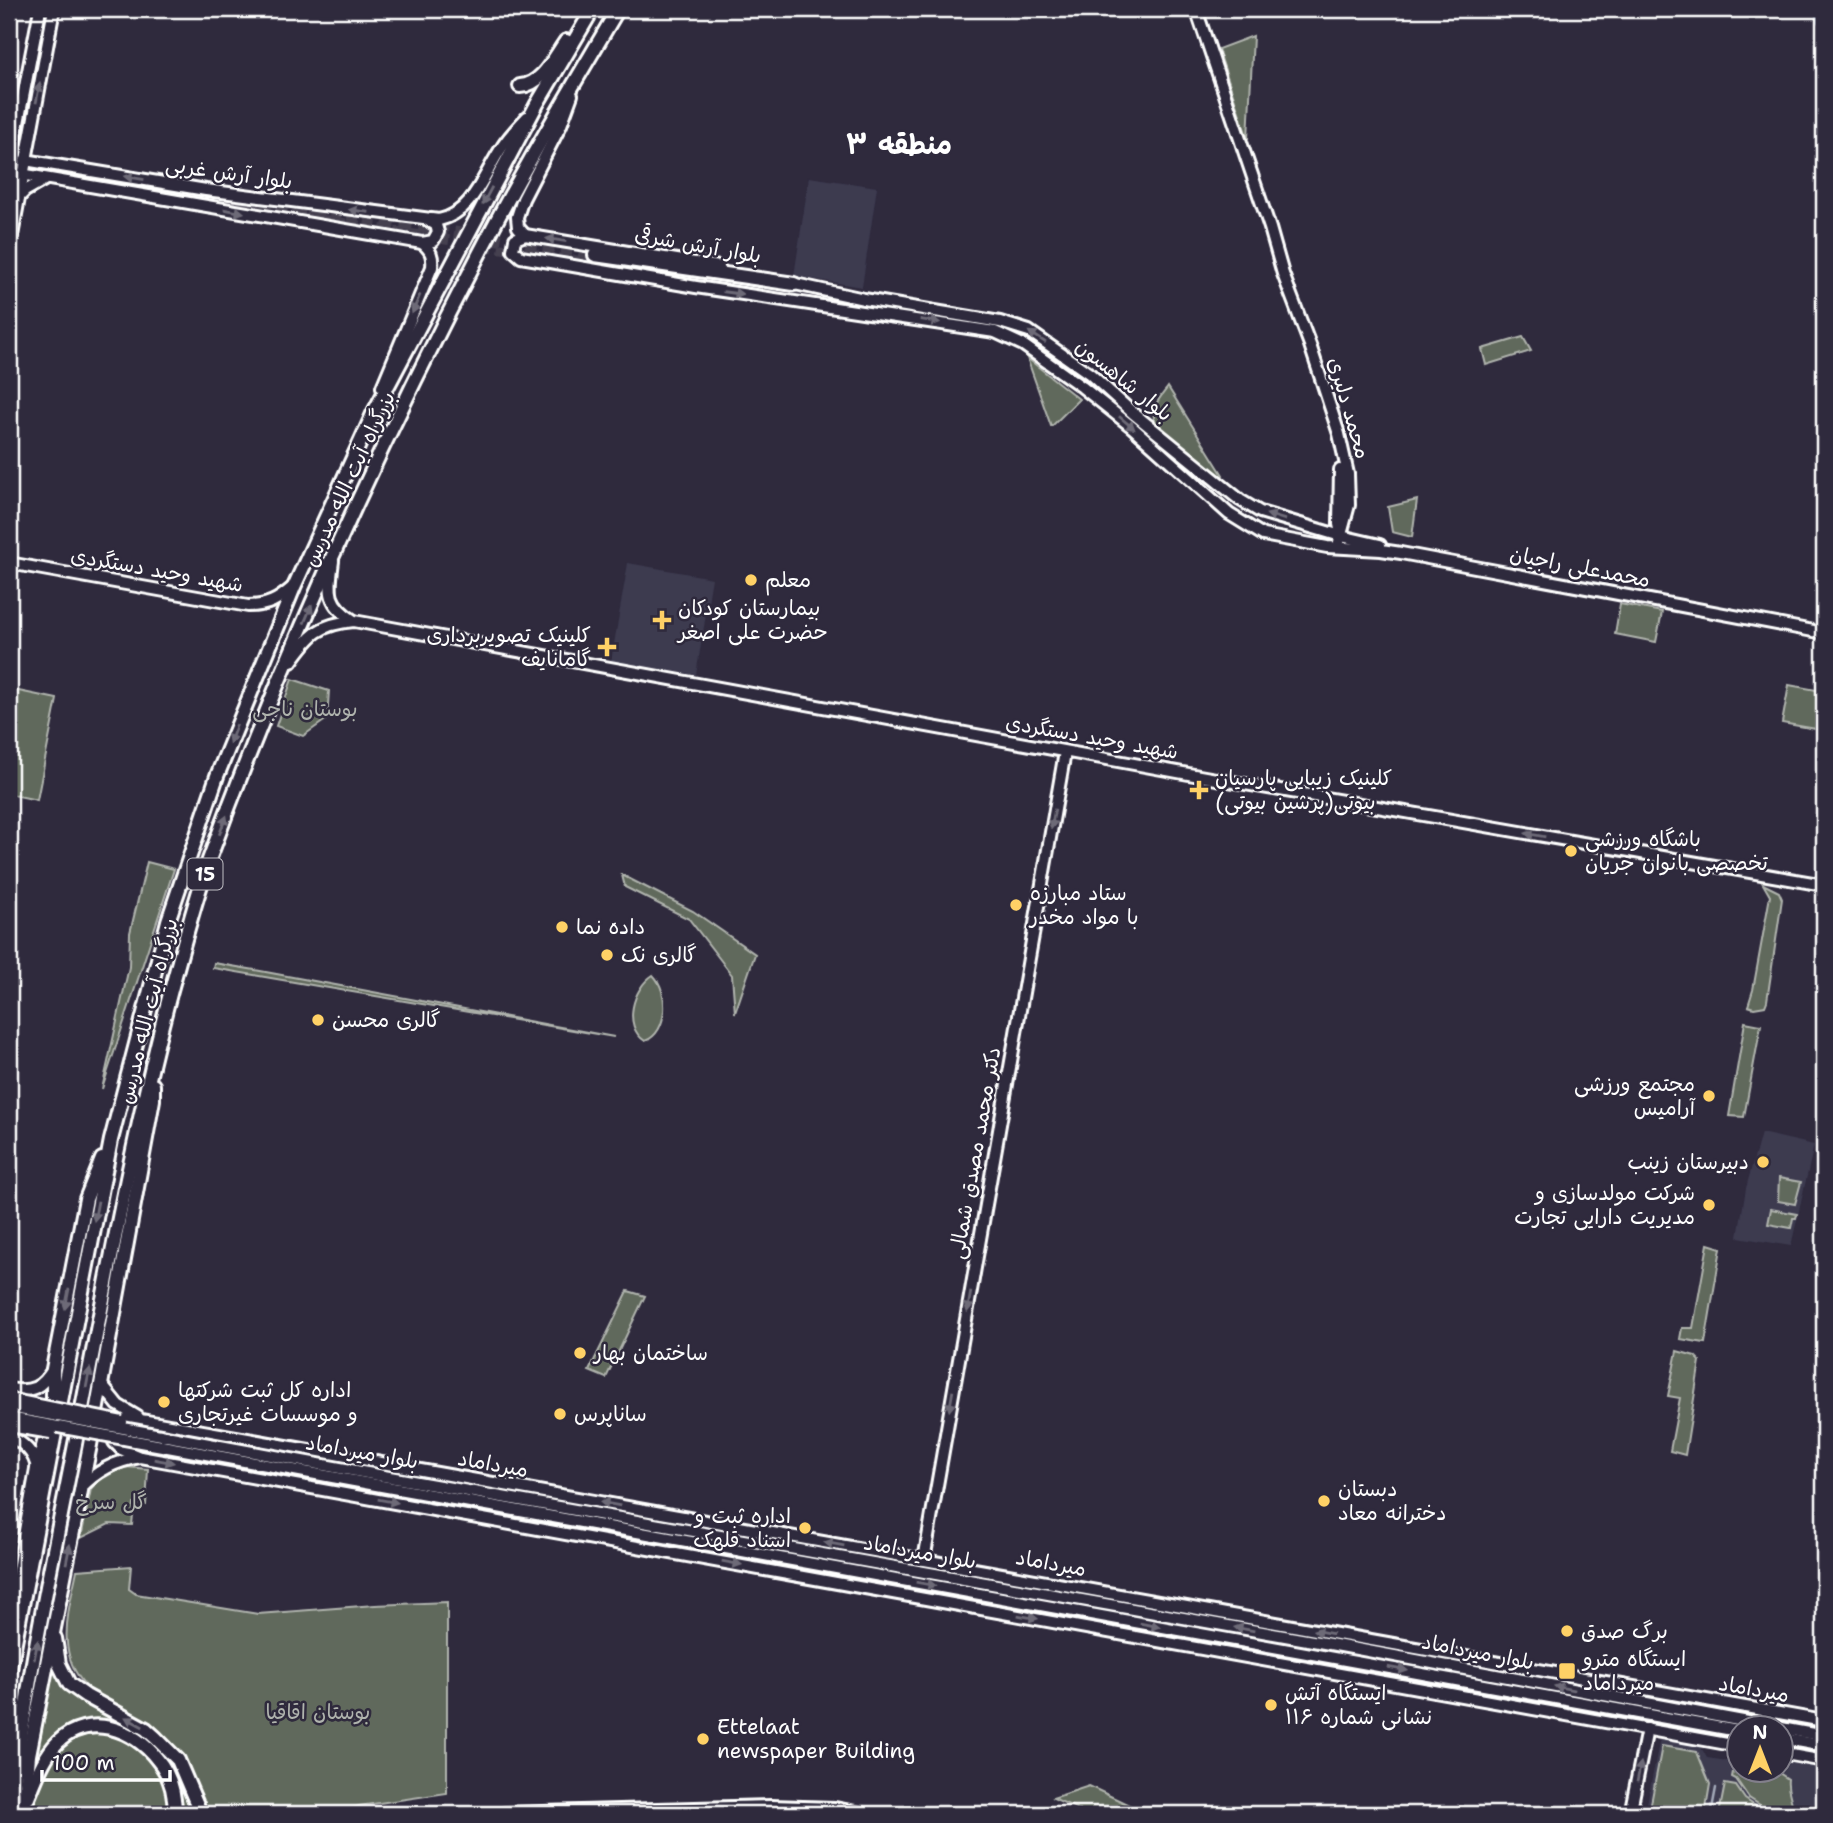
<svg xmlns="http://www.w3.org/2000/svg" width="1833" height="1823" viewBox="0 0 1833 1823" font-family="'Shantell Sans','Playpen Sans Arabic',sans-serif">
<rect width="100%" height="100%" fill="#2f2a3d"/>
<filter id="ink" filterUnits="userSpaceOnUse"><feTurbulence type="fractalNoise" baseFrequency=".0143" numOctaves="2"/><feDisplacementMap in="SourceGraphic" scale="14" xChannelSelector="R" yChannelSelector="G"/><feConvolveMatrix kernelMatrix="1 2 1 2 8 2 1 2 1" color-interpolation-filters="sRGB"/></filter>
<g filter="url(#ink)">
<g fill="#3c3a50">
<path d="M809 177 877 187 862 287 794 276Z"/>
<path d="M628 563 712 578 696 675 611 661Z"/>
<path d="M1761 1133 1814 1145 1791 1246 1738 1237 1746 1188Z"/>
<path d="M1660 1738 1699 1744 1707 1758 1735 1762 1738 1759V1770H1780L1781 1760 1824 1767V1814H1645Z"/>
</g>
<g fill="#61695c" stroke="#b0b4ae" stroke-width="2">
<path d="M1253 36 1248 139 1218 49Z"/>
<path d="M1523 337 1531 351 1486 365 1482 349Z"/>
<path d="M1027 358 1079 399 1052 426H1051Z"/>
<path d="M1168 387 1223 475 1219 478 1155 423C1150 408 1159 399 1168 387Z"/>
<path d="M1417 500 1412 537 1392 532 1388 507Z"/>
<path d="M1620 604 1662 612 1656 642 1615 634Z"/>
<path d="M292 679 329 691 327 719 303 736 276 726Z"/>
<path d="M1789 685 1822 691 1816 729 1782 723Z"/>
<path d="M9 689 57 699 37 800 9 794Z"/>
<path d="M147 862 174 869 102 1089 129 967 130 933Z"/>
<path d="M622 875 693 911 755 954 735 1013 732 975 689 919 625 887Z"/>
<path d="M1763 884 1779 892 1782 899 1767 1001 1765 1006 1754 1008 1748 1006 1753 990 1770 896Z"/>
<path d="M214 963 255 970 614 1037 213 968Z"/>
<path d="M653 975C669 991 669 1032 645 1041 622 1026 633 988 653 975Z"/>
<path d="M1745 1022 1761 1025 1744 1117 1729 1116Z"/>
<path d="M1779 1178 1801 1182 1795 1204 1778 1201Z"/>
<path d="M1771 1209 1797 1214 1796 1218H1793L1791 1228 1768 1224Z"/>
<path d="M1708 1244 1721 1248 1705 1343 1680 1339 1682 1328H1693Z"/>
<path d="M628 1291 645 1296 606 1378 589 1371Z"/>
<path d="M1677 1351 1695 1356 1700 1361 1685 1455 1670 1451 1680 1398 1668 1396Z"/>
<path d="M126 1467 148 1469 146 1505 134 1504 132 1525 109 1524 81 1538 91 1489C100 1476 112 1471 126 1467Z"/>
<path d="M131 1566 129 1589 136 1594 258 1614 375 1605 447 1602V1793L359 1806 336 1814H209C194 1792 184 1758 167 1740 152 1724 133 1715 114 1704 106 1699 94 1694 87 1687 54 1653 69 1610 77 1570Z"/>
<path d="M52 1661 58 1676 149 1738 172 1768 193 1814H179L176 1790 126 1729C84 1730 70 1722 37 1753Z"/>
<path d="M108 1733C151 1743 163 1775 172 1814H32C35 1792 47 1752 69 1740 81 1734 95 1734 108 1733Z"/>
<path d="M1662 1746 1697 1752 1710 1784 1705 1814H1649Z"/>
<path d="M1738 1760V1770L1776 1771 1788 1779C1786 1793 1795 1801 1792 1814H1774L1749 1798 1736 1779 1732 1777 1735 1762Z"/>
<path d="M1725 1784 1736 1786 1745 1799 1767 1814H1719Z"/>
<path d="M1089 1786 1148 1814H1150H1089L1053 1798Z"/>
</g>
<g fill="none" stroke-linecap="round" stroke-linejoin="round">
<path stroke="#a3a9b8" stroke-width="2.5" d="M1711 1814 1716 1788"/>
<path stroke="#667089" stroke-width="16" d="M1821 9 1824 19"/>
<path stroke="#443f50" stroke-width="10" stroke-dasharray="10 5" stroke-linecap="butt" d="M232 205 591 263"/>
<path stroke="#443f50" stroke-width="12" stroke-dasharray="12 6" stroke-linecap="butt" d="M9 166 214 199 433 229 595 255"/>
<g stroke="#fff" stroke-width="16">
<g id="secondary">
<path d="M1196 9 1270 228 1283 274 1310 345 1339 434 1348 474 1349 505 1339 542"/>
<path d="M25 160 206 190 439 220C473 213 484 173 502 147 509 136 518 127 527 117"/>
<path d="M9 170 40 9"/>
<path d="M9 172 422 243 433 241 438 232 436 225 427 220"/>
<path d="M18 198 25 191 46 179"/>
<path d="M525 235 515 239 513 250 521 257 696 287 995 332 1023 345 1082 387 1132 427 1229 514 1263 535 1327 547 1381 550 1401 553 1824 633"/>
<path d="M525 235 719 267"/>
<path d="M525 235 518 227 517 217 523 199 561 125 572 95"/>
<path d="M9 252 54 9"/>
<path d="M786 282 864 299 1000 322 1029 331 1090 374 1133 413 1240 500 1260 512 1341 536 1380 545"/>
<path d="M382 387 432 267C433 256 431 250 422 243"/>
<path d="M1340 470 1339 524 1341 534"/>
<path d="M333 561C329 592 326 603 354 621"/>
<path d="M9 563 248 606C268 606 278 600 293 587"/>
<path d="M291 662C311 634 319 624 354 621L1205 777 1824 885"/>
<path d="M101 1384 118 1405 138 1417"/>
<path d="M9 1389C31 1393 42 1388 53 1369"/>
<path d="M9 1437C23 1442 35 1453 37 1469"/>
<path d="M140 1457 121 1449 114 1442V1428L119 1420 132 1419 147 1421 1824 1721"/>
<path d="M378 1475 1341 1646 1824 1736"/>
<path d="M376 1485 1738 1731"/>
<path d="M81 1488C97 1470 116 1461 140 1457L1738 1746"/>
<path d="M924 1560 1065 752"/>
<path d="M1780 1738 1824 1746"/>
<path d="M1780 1753 1824 1761"/>
<path d="M1630 1814 1647 1729"/>
</g>
</g>
<g stroke="#fff" stroke-width="18">
<g id="trunk">
<path d="M520 86C542 85 554 58 566 41"/>
<path d="M595 255 794 284"/>
<path d="M53 1404V1369L86 1199 102 1159"/>
<path d="M9 1626 37 1469 46 1435"/>
<path d="M55 1638 59 1664 69 1684 86 1696 146 1729 156 1738 178 1760 201 1814"/>
<path d="M9 1673 111 1140 168 921 217 776 294 587 374 412 537 104 593 9"/>
<path d="M28 1798C36 1779 43 1757 58 1742 89 1712 134 1729 157 1759 170 1774 175 1795 175 1814"/>
<path d="M11 1814C27 1667 61 1522 88 1377 113 1247 137 1118 171 990 183 947 194 903 209 860 287 646 383 437 489 235 529 158 574 84 618 9"/>
<path d="M24 1814 29 1755 90 1445 153 1100V1085"/>
<path d="M505 1814 771 1807 835 1809 861 1814"/>
</g>
</g>
<use href="#secondary" stroke="#2f2a3d" stroke-width="10"/>
<use href="#trunk" stroke="#2f2a3d" stroke-width="12"/>
<g stroke="#fff" stroke-width="16" stroke-linecap="butt">
<g id="secondary-bridge">
<path d="M9 1399 122 1422"/>
<path d="M9 1407 378 1475"/>
<path d="M9 1418 376 1485"/>
<path d="M9 1426 51 1433"/>
</g>
</g>
<use href="#secondary-bridge" stroke="#2f2a3d" stroke-width="10"/>
</g>
<defs><path id="oneway-solid" d="M-6-.8H1V-3.2L6.5 0L1 3.2V.8H-6Z" transform="scale(1.75)"/></defs>
<g fill="#6d6a77">
<use href="#oneway-solid" transform="translate(38 93) rotate(-79)"/>
<use href="#oneway-solid" transform="translate(134 178) rotate(-171)"/>
<use href="#oneway-solid" transform="translate(487 196) rotate(118)"/>
<use href="#oneway-solid" transform="translate(234 211) rotate(10)"/>
<use href="#oneway-solid" transform="translate(359 211) rotate(-172)"/>
<use href="#oneway-solid" transform="translate(556 240) rotate(-171)"/>
<use href="#oneway-solid" transform="translate(733 293) rotate(8)"/>
<use href="#oneway-solid" transform="translate(416 304) rotate(113)"/>
<use href="#oneway-solid" transform="translate(930 321) rotate(9)"/>
<use href="#oneway-solid" transform="translate(1037 337) rotate(-147)"/>
<use href="#oneway-solid" transform="translate(1127 423) rotate(40)"/>
<use href="#oneway-solid" transform="translate(1276 517) rotate(-163)"/>
<use href="#oneway-solid" transform="translate(308 614) rotate(-67)"/>
<use href="#oneway-solid" transform="translate(233 734) rotate(111)"/>
<use href="#oneway-solid" transform="translate(1053 819) rotate(100)"/>
<use href="#oneway-solid" transform="translate(223 825) rotate(-69)"/>
<use href="#oneway-solid" transform="translate(1535 835) rotate(-170)"/>
<use href="#oneway-solid" transform="translate(96 1211) rotate(101)"/>
<use href="#oneway-solid" transform="translate(67 1299) rotate(101)"/>
<use href="#oneway-solid" transform="translate(969 1302) rotate(100)"/>
<use href="#oneway-solid" transform="translate(88 1378) rotate(-79)"/>
<use href="#oneway-solid" transform="translate(951 1401) rotate(100)"/>
<use href="#oneway-solid" transform="translate(164 1461) rotate(10)"/>
<use href="#oneway-solid" transform="translate(388 1501) rotate(10)"/>
<use href="#oneway-solid" transform="translate(610 1504) rotate(-170)"/>
<use href="#oneway-solid" transform="translate(834 1544) rotate(-170)"/>
<use href="#oneway-solid" transform="translate(68 1554) rotate(-79)"/>
<use href="#oneway-solid" transform="translate(732 1563) rotate(10)"/>
<use href="#oneway-solid" transform="translate(926 1584) rotate(10)"/>
<use href="#oneway-solid" transform="translate(1028 1617) rotate(10)"/>
<use href="#oneway-solid" transform="translate(1150 1625) rotate(10)"/>
<use href="#oneway-solid" transform="translate(1244 1629) rotate(-170)"/>
<use href="#oneway-solid" transform="translate(1323 1632) rotate(-170)"/>
<use href="#oneway-solid" transform="translate(36 1650) rotate(-79)"/>
<use href="#oneway-solid" transform="translate(1398 1669) rotate(10)"/>
<use href="#oneway-solid" transform="translate(1564 1688) rotate(-169)"/>
<use href="#oneway-solid" transform="translate(134 1722) rotate(-151)"/>
<use href="#oneway-solid" transform="translate(1639 1772) rotate(-79)"/>
</g>
</g>
<g fill="#ffd166" stroke="#2f2a3d" stroke-width="2.5">
<circle cx="751" cy="580" r="7"/>
<path d="M658.5 609.5h7v7h7v7h-7v7h-7v-7h-7v-7h7z"/>
<path d="M603.5 636.5h7v7h7v7h-7v7h-7v-7h-7v-7h7z"/>
<path d="M1195.5 779.5h7v7h7v7h-7v7h-7v-7h-7v-7h7z"/>
<circle cx="1571" cy="851" r="7"/>
<circle cx="1016" cy="905" r="7"/>
<circle cx="562" cy="927" r="7"/>
<circle cx="607" cy="955" r="7"/>
<circle cx="318" cy="1020" r="7"/>
<circle cx="1709" cy="1096" r="7"/>
<circle cx="1763" cy="1162" r="7"/>
<circle cx="1709" cy="1205" r="7"/>
<circle cx="580" cy="1353" r="7"/>
<circle cx="164" cy="1402" r="7"/>
<circle cx="560" cy="1414" r="7"/>
<circle cx="1324" cy="1501" r="7"/>
<circle cx="805" cy="1528" r="7"/>
<circle cx="1567" cy="1631" r="7"/>
<rect x="1558" y="1662" width="18" height="18" rx="3.5"/>
<circle cx="1271" cy="1705" r="7"/>
<circle cx="703" cy="1739" r="7"/>
</g>
<g text-anchor="middle" stroke-width="5" stroke-linejoin="round" paint-order="stroke">
<rect fill="#2f2a3d" stroke="#c1bfc5" stroke-width="2" x="187.5" y="858.5" width="35" height="31" rx="5"/>
<g font-size="19" font-weight="bold" fill="#fff">
<text x="205" y="881">15</text>
</g>
<g font-size="21" fill="#fff" stroke="#2f2a3d">
<text transform="translate(229 173) rotate(8)" y="7">بلوار آرش غربی</text>
<text transform="translate(698 245) rotate(10)" y="7">بلوار آرش شرقی</text>
<text transform="translate(1124 380) rotate(39)" y="7">بلوار شاهسون</text>
<text transform="translate(1349 408) rotate(74)" y="7">محمد دلیری</text>
<text transform="translate(349 479) rotate(-65)" y="7">بزرگراه آیت الله مدرس</text>
<text transform="translate(1580 567) rotate(11)" y="7">محمدعلی راجیان</text>
<text transform="translate(157 570) rotate(10)" y="7">شهید وحید دستگردی</text>
<text transform="translate(1092 737) rotate(10)" y="7">شهید وحید دستگردی</text>
<text transform="translate(148 1011) rotate(-76)" y="7">بزرگراه آیت الله مدرس</text>
<text transform="translate(975 1153) rotate(-80)" y="7">دکتر محمد مصدق شمالی</text>
<text transform="translate(362 1452) rotate(10)" y="7">بلوار میرداماد</text>
<text transform="translate(493 1464) rotate(10)" y="7">میرداماد</text>
<text transform="translate(920 1552) rotate(10)" y="7">بلوار میرداماد</text>
<text transform="translate(1051 1563) rotate(10)" y="7">میرداماد</text>
<text transform="translate(1478 1652) rotate(11)" y="7">بلوار میرداماد</text>
<text transform="translate(1754 1689) rotate(10)" y="7">میرداماد</text>
</g>
<g font-size="21" fill="#fff" stroke="#2f2a3d" text-anchor="start">
<text x="765" y="587">معلم</text>
<text x="678" y="615">بیمارستان کودکان<tspan x="678" dy="24">حضرت علی اصغر</tspan></text>
<text x="591" y="642" text-anchor="end">کلینیک تصویربرداری<tspan x="591" dy="24">گامانایف</tspan></text>
<text x="1215" y="785">کلینیک زیبایی پارسیان<tspan x="1215" dy="24">بیوتی(پرشین بیوتی)</tspan></text>
<text x="1585" y="846">باشگاه ورزشی<tspan x="1585" dy="24">تخصصی بانوان جریان</tspan></text>
<text x="1030" y="900">ستاد مبارزه<tspan x="1030" dy="24">با مواد مخدر</tspan></text>
<text x="576" y="934">داده نما</text>
<text x="621" y="962">گالری نک</text>
<text x="332" y="1027">گالری محسن</text>
<text x="1695" y="1091" text-anchor="end">مجتمع ورزشی<tspan x="1695" dy="24">آرامیس</tspan></text>
<text x="1749" y="1169" text-anchor="end">دبیرستان زینب</text>
<text x="1695" y="1200" text-anchor="end">شرکت مولدسازی و<tspan x="1695" dy="24">مدیریت دارایی تجارت</tspan></text>
<text x="594" y="1360">ساختمان بهار</text>
<text x="178" y="1397">اداره کل ثبت شرکتها<tspan x="178" dy="24">و موسسات غیرتجاری</tspan></text>
<text x="574" y="1421">ساناپرس</text>
<text x="1338" y="1496">دبستان<tspan x="1338" dy="24">دخترانه معاد</tspan></text>
<text x="791" y="1523" text-anchor="end">اداره ثبت و<tspan x="791" dy="24">اسناد قلهک</tspan></text>
<text x="1581" y="1638">برگ صدق</text>
<text x="1583" y="1666">ایستگاه مترو<tspan x="1583" dy="24">میرداماد</tspan></text>
<text x="1285" y="1700">ایستگاه آتش<tspan x="1285" dy="24">نشانی شماره ۱۱۶</tspan></text>
<text x="717" y="1734">Ettelaat<tspan x="717" dy="24">newspaper Building</tspan></text>
</g>
<g font-size="21" fill="#b0b4ae" stroke="#2f2a3d">
<text x="305" y="716">بوستان ناجی</text>
<text x="111" y="1509">گل سرخ</text>
<text x="318" y="1719">بوستان اقاقیا</text>
</g>
<g font-size="28" font-weight="bold" fill="#fff" stroke="#2f2a3d">
<text x="899" y="154">منطقه ۳</text>
</g>
</g>
<rect width="1833" height="1823" fill="none" stroke="#2f2a3d" stroke-width="35"/>
<rect x="18" y="18" width="1798" height="1788" fill="none" stroke="#fff" stroke-width="2.5" filter="url(#ink)"/>
<g transform="translate(1760 1749)"><circle r="33" fill="#2f2a3d" stroke="#827f8b" stroke-width="2"/>
<path d="M0-5L12 26L0 18L-12 26Z" fill="#ffd166"/>
<text y="-10" font-size="19" font-weight="bold" text-anchor="middle" fill="#ffffff">N</text>
</g>
<path d="M42 1770v10h128v-10" fill="none" stroke="#ffffff" stroke-width="3.5"/>
<text x="52" y="1770" font-size="21" fill="#ffffff" stroke="#2f2a3d" stroke-width="5" paint-order="stroke">100 m</text>
</svg>
